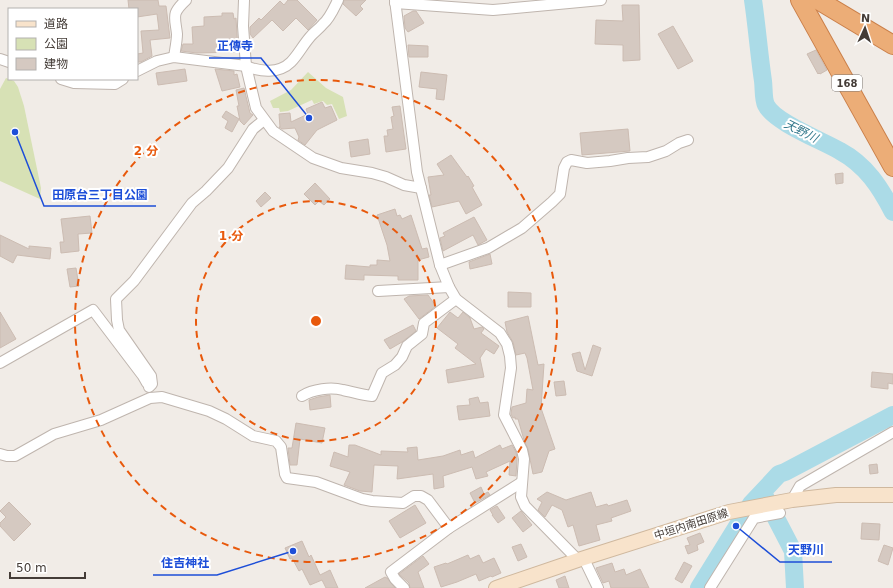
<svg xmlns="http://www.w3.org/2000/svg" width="893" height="588" viewBox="0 0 893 588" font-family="'DejaVu Sans','Noto Sans JP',sans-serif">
<rect width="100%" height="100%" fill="#f1ece7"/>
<g fill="#d7e1b5">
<path d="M308 72 326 88 343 97 347 116 339 119 332 104 327 105 323 101 314 104 312 100 288 111 280 112 279 108H273L270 101 291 90Z"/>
<path d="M6 78 14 81 18 87 24 106 41 188 40 199 0 181V89Z"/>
</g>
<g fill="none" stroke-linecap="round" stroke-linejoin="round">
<g stroke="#abdbe7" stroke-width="18">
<path d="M753 0C757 27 759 54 763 81 764 88 763 99 766 105 774 122 823 141 840 151 866 165 880 187 893 212"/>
<path d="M765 497 793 551 795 588"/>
<path d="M699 588 751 504 779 474 785 472 893 415"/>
</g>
</g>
<g fill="#d5c9c1" stroke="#ccbcb2">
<path d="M128 0H158L159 6H166L170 38 150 40 152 56 141 62H137V54L143 53 141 31 159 30 157 14 137 17V9H129Z"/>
<path d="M288 0H297L317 20 308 30 296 18 283 31 272 20 253 38 250 34V27L259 18 261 20 280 1 284 5Z"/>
<path d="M344 0H366L360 6 363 9 356 16 343 4Z"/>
<path d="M622 5H639L640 60 623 61V45L595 44 596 20 623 21Z"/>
<path d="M413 11H416L424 23 408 32 405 28 404 16Z"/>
<path d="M222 13H233L234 19 236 18 238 52 197 53 181 51 183 44H193L192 27 204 26V17L222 16Z"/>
<path d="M673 26 693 61 678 69 658 34Z"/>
<path d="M408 45 428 46V57H409Z"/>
<path d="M816 50 827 70 820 74 819 73 818 74 807 54Z"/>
<path d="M185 69 187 81 158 85 156 73Z"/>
<path d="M215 69 234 71V75L237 74 240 87 222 91Z"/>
<path d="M421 72 447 75 444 100 436 99 437 89 419 87Z"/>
<path d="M244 88 250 113 253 115 244 125 240 121 237 106H239L236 90Z"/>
<path d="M322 102 325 108 331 106 337 120 317 130 305 145 298 140 299 137 295 128 282 129 279 127H280L279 114 290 113 291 122 308 114 306 109Z"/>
<path d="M400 106 406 149 386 152 384 136H388L387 130 393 129 391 117 394 116 392 107Z"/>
<path d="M226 111 239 119 232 132 225 128 228 121 222 117Z"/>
<path d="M628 129 630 151 582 155 580 133Z"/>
<path d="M368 139 370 154 351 157 349 142Z"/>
<path d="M451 155 467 177 468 176 474 186 472 187 482 205 466 214 459 201 432 207 429 195H431L428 177 444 175 437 164Z"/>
<path d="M843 173V183L836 184 835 174Z"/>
<path d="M315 183 330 199 324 205 319 201 315 205 304 194Z"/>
<path d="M265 192 271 198 261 207 256 201Z"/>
<path d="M395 209 397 216 400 215 402 219 411 215 422 249 427 248 429 257 418 260V280H398V276L364 275V280L345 279 346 265 370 267V265H377V260L390 261 387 245 377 215Z"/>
<path d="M90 216 92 233 78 234 79 251 61 253 60 242H64L61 219Z"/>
<path d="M474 217 487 240 478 245 473 235 443 251 440 238 445 236 443 233Z"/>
<path d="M0 235 29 249V246L51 248 50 259 17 255 13 263 0 256Z"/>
<path d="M490 254 492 264 470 269 469 262Z"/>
<path d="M76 268 79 286 70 287 67 269Z"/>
<path d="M508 292 531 293V307H508Z"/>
<path d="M428 295 436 306 419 319 404 299 409 296Z"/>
<path d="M0 312 16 339 0 348Z"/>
<path d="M450 312 458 318 463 312 470 318 474 329 482 327 484 329 481 333 499 346 494 354 486 349 480 358 484 377 448 383 446 370 476 364 455 348 458 344 437 328Z"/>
<path d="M528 316 538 365 544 364 541 408 555 449 549 451 542 472 533 474 528 449 524 440 518 419H515V417L513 418 511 414 512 407 526 403 527 389 533 390 527 358 525 353 516 355 513 342 507 332 505 322Z"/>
<path d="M413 325 416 331 402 342 390 349 384 340Z"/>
<path d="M593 345 601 348 592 376 577 371 572 354 580 352 585 370Z"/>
<path d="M872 372 893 374V384L888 383V389L871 387Z"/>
<path d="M564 381 566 395 556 396 554 382Z"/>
<path d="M330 395 331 407 310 410 309 400 318 397Z"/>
<path d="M478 397 480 403 488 402 490 416 459 420 457 406 470 405 469 399Z"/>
<path d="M296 423 325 428 322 443 300 439 297 465H290L288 448H292Z"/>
<path d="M349 445H355L381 455V451L408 452 407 448 417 447 418 460 443 456 460 450 461 455 473 451 475 458 500 445 502 449 512 445 516 452 517 459 516 476 509 475 510 461 486 472 488 476 476 479 472 467 443 476 444 487 434 489 433 474 397 479 398 466 374 465 372 492 360 491 344 485 350 472 330 466 334 452 348 457Z"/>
<path d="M877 464 878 473 870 474 869 465Z"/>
<path d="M481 487 484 494 488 492 490 495 475 503 470 493Z"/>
<path d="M547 492 566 500 591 492 596 507 607 504 608 506 627 500 631 511 611 518 612 521 596 525 600 540 579 546 573 525 568 527 562 510 552 505 545 517 538 510 542 502 537 499Z"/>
<path d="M9 502 31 524 14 541 0 526V523L6 517 0 511Z"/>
<path d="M415 505 426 523 400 538 389 521Z"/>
<path d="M497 506 505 518 498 523 492 515H493L490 510Z"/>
<path d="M521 511 532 525 523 532 512 518Z"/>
<path d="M862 523 880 524 879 540 861 539Z"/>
<path d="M700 533 704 542 697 545 698 550 688 554 685 546 690 545 687 538Z"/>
<path d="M302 541 309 557 311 555 320 575 330 570 338 588H326L322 580 310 585 302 569 299 571 292 558 290 559 285 548Z"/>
<path d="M521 544 527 557 518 561 512 547Z"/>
<path d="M884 545 893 548 888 565 878 561Z"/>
<path d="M468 555 470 559 479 555 483 563 494 558 501 573 492 577 491 576 479 581 476 574 457 582 441 587 434 567 446 563 447 564Z"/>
<path d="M423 556 429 564 418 572 424 588H410L409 583 399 574Z"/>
<path d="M684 562 692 566 682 583 675 579Z"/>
<path d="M612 563 615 572 624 569 626 575 640 569 649 588H611L609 581 603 583 596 568Z"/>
<path d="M565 576 569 588H559L556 580Z"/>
<path d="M385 577 387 578 395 588H365Z"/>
</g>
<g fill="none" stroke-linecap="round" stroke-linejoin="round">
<g stroke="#bfb5ae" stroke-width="12">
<g id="street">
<path d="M244 0 243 26 246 66 256 108 273 131 313 158 341 168 372 173 386 177 404 185 421 188"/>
<path d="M395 0 417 172 440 265 449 287 456 299 500 333 507 344 510 356 511 368 504 415 522 450 524 459 521 497 525 506 578 560"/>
<path d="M395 3 493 10 601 0"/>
<path d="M174 57C175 50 177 41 177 34 175 16 171 14 186 0"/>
<path d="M0 59 9 62"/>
<path d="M137 71 157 61 174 57 246 66C260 72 279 74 291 62 298 55 303 45 310 37 314 32 319 29 323 24 330 18 334 8 338 0"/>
<path d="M61 79 74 83 115 84 123 79"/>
<path d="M440 265 488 248 522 228 552 202 560 194 564 168 567 162 571 160 587 163 610 161 628 158 648 157 666 151 679 143 688 140"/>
<path d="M378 291 449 287"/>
<path d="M0 363 93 310 143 376 147 383"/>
<path d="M149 387 152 384 151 376 119 330 117 320 116 299 134 281 192 203 206 191 228 168 253 129 264 120"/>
<path d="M302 396C313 389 331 387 343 390 353 392 362 395 372 396L382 373 395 365 402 357 407 346 422 334 424 323 456 299"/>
<path d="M0 454 7 456H15L54 434 101 420 150 398 162 397 209 411 226 419 253 436 276 441 281 447 285 474 287 478 316 482 362 499 372 501 403 503 414 496H421L428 500 449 528"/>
<path d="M792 500 800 486 893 432"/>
<path d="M584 559 598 588"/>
<path d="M404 588 395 579 391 572 449 528 522 482"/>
<path d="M710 588 754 518 780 513"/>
</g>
</g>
<g stroke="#cfb89e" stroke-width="16">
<path id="secondary" d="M496 588 578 560 729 512 792 500 836 495H893"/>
</g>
<g stroke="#ca7f49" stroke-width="20">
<g id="highway">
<path d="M800 0 893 167"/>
<path d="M818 0 893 45"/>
</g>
</g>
<use href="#street" stroke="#fff" stroke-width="10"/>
<use href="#secondary" stroke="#f8e3cb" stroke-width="14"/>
<use href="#highway" stroke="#ecad77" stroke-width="18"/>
</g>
<g fill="none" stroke="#e8590c" stroke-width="2" stroke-dasharray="7 5">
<circle cx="316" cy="321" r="120"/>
<circle cx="316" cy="321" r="241"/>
</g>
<g text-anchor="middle" stroke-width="4" stroke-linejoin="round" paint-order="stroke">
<rect fill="#fff" stroke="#7c7673" stroke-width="1" x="832" y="75" width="30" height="16" rx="3"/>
<g font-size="10" font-weight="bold" fill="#443c37">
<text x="847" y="87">168</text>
</g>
<g font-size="11" fill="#443c37" stroke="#fff">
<text transform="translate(691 524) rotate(-18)" y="4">中垣内南田原線</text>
</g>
<g font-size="12" font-style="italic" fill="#367a8d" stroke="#fff">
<text transform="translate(801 131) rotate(27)" y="4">天野川</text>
</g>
</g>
<circle cx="316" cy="321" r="6" fill="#e8590c" stroke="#fff" stroke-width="2"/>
<g font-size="12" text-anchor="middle" font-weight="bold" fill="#e8590c" stroke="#fff" stroke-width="4" stroke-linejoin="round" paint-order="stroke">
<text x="146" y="155">2 分</text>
<text x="231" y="240">1 分</text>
</g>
<path fill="none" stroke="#1d4ed8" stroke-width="1.5" d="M309 118L261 58H209M15 132L44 206H156M736 526L780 562H832M293 551L217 575H153"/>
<g fill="#1d4ed8" stroke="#fff" stroke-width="1.5">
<circle cx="309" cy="118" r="4"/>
<circle cx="15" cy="132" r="4"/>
<circle cx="736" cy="526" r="4"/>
<circle cx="293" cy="551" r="4"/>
</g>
<g font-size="12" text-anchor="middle" font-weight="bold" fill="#1d4ed8" stroke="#fff" stroke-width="4" stroke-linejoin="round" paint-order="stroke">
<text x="235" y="50">正傳寺</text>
<text x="100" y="199">田原台三丁目公園</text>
<text x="806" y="554">天野川</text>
<text x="185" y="567">住吉神社</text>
</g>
<rect x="8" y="8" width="130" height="72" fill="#ffffff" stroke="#b4b1af"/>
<rect x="16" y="21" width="20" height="6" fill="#f8e3cb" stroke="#b4b1af"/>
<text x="44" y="28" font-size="12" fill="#443c37">道路</text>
<rect x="16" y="38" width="20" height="12" fill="#d7e1b5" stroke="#b4b1af"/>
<text x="44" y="48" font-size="12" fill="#443c37">公園</text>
<rect x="16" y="58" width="20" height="12" fill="#d5c9c1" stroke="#b4b1af"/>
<text x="44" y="68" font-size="12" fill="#443c37">建物</text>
<g transform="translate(865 28) rotate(3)" stroke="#ffffff" stroke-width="3" paint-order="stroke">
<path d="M0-3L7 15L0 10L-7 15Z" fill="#443c37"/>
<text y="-6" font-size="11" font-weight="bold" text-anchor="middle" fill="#443c37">N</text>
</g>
<path d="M10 572v6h75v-6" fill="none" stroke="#443c37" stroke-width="2"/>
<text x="16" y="572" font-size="12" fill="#443c37" stroke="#ffffff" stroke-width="3" paint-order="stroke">50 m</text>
</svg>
